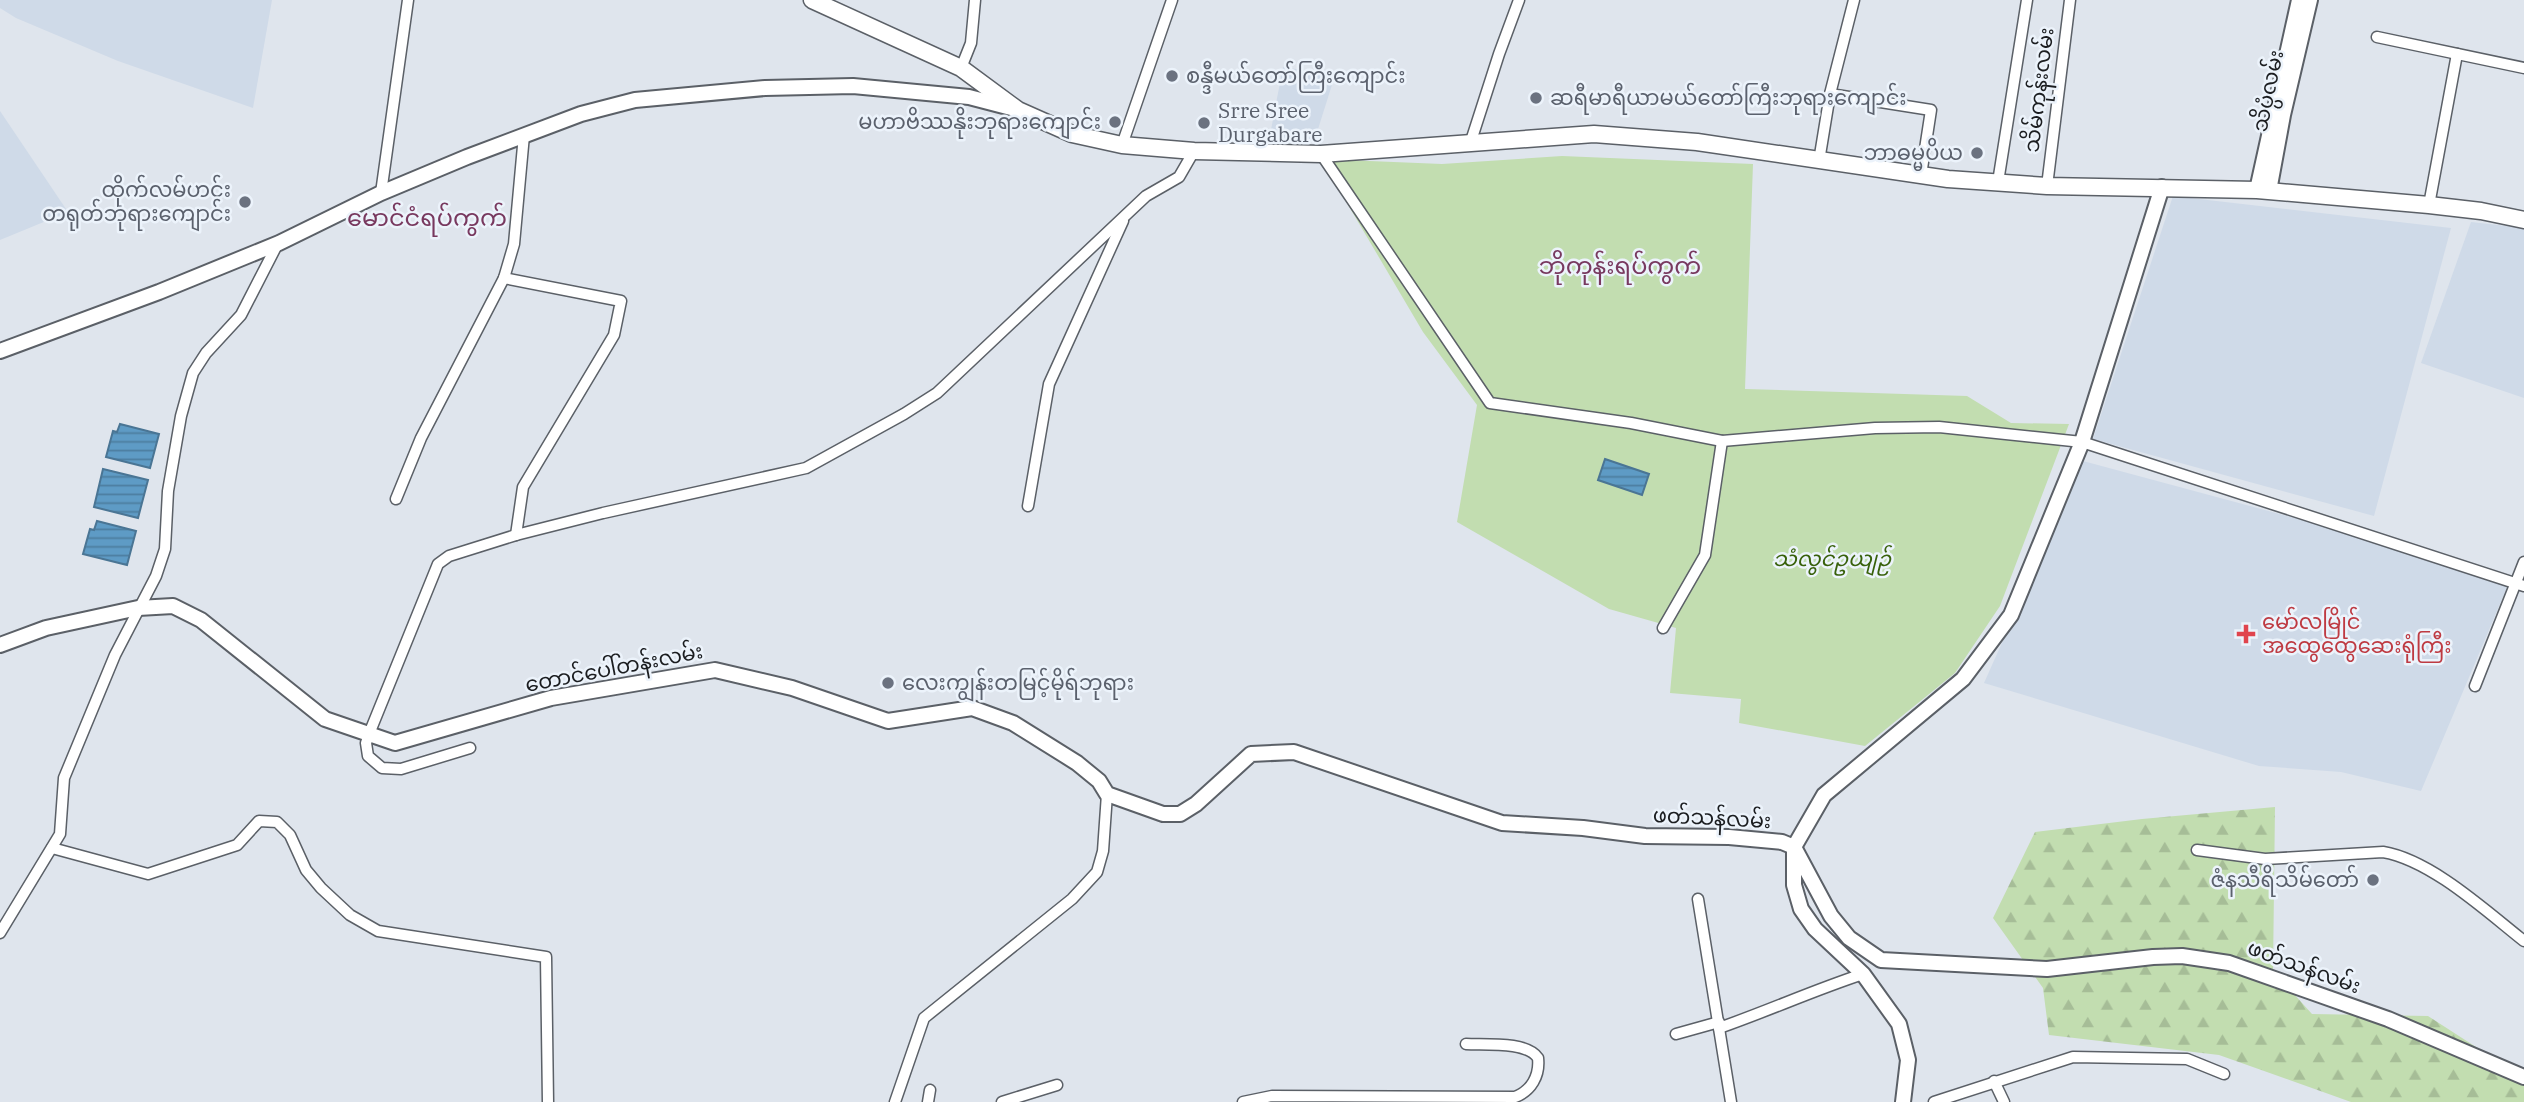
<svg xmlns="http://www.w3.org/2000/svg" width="2524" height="1102" viewBox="0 0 2524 1102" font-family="'IBM Plex Serif','Noto Sans Myanmar',serif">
<defs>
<pattern id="forest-firs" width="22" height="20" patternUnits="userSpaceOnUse" patternTransform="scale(1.75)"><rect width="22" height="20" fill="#c2ddb0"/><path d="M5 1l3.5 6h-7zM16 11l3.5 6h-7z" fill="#a6bd97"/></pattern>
<pattern id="water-rules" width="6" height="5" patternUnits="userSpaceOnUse" patternTransform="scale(1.75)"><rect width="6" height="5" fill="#5e9bc5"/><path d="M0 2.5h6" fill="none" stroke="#4d7ea0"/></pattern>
</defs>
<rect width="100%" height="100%" fill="#dfe5ed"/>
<g fill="#cfdae8">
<path d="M0 0H272L253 108 118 61 16 18 0 8Z"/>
<path d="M1283 67 1335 75 1314 142 1270 135Z"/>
<path d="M0 111 68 212 0 240Z"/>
<path d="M2173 196 2451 228 2374 516 2093 439Z"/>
<path d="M2471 222 2524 228V398L2421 363Z"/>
<path d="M2083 461 2313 523 2508 585 2421 791 2341 772 2259 766 1984 683Z"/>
</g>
<path fill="url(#forest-firs)" d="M2275 807 2273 971 2312 1014 2428 1016 2524 1078V1102H2351L2219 1055 2049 1035 2043 988 1993 918 2035 832 2142 819Z"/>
<path fill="#c2ddb0" d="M1562 156 1753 164 1745 389 1967 396 2011 423 2069 424 2000 606 1955 673 1865 746 1739 723 1741 699 1670 693 1676 628 1609 609 1457 522 1477 405 1423 332 1321 159 1442 164Z"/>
<g fill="url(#water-rules)" stroke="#4a7594" stroke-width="2">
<path d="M120 424 159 434 150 468 106 457 113 431 117 432Z"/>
<path d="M1605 459 1649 474 1642 495 1598 480Z"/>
<path d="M103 469 148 480 138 518 94 507Z"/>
<path d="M97 521 136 531 127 565 83 554 90 529 94 530Z"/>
</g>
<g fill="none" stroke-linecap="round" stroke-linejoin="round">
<g stroke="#5b6067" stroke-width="13">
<g id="street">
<path d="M2377 37 2524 68"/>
<path d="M961 68 971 43 975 0"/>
<path d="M1830 94 1931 110 1921 175"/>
<path d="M1470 144 1499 54 1519 0"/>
<path d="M1122 145 1172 0"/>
<path d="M1321 154 1490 403 1631 423 1722 441 1875 428 1939 427 2082 442 2524 586"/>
<path d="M1819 161 1830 94 1854 0"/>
<path d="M1998 182 2027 0"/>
<path d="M2047 186 2070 0"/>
<path d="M381 193 408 0"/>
<path d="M2429 205 2457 54"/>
<path d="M504 278 621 301 614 335 523 487 516 535"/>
<path d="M396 499 421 438 504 278 514 244 524 135"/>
<path d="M1028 506 1049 384 1123 221"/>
<path d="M1663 628 1705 555 1722 441"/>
<path d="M2475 686 2524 562"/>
<path d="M470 748 401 769 382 768 368 756 366 743 369 734 438 564 449 556 516 535 603 513 806 468 904 414 937 393 1146 196 1179 177 1194 151"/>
<path d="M52 848 148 874 237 845 259 821 277 822 290 835 306 870 321 888 350 915 378 931 546 957 548 1102"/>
<path d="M2197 850 2265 859 2383 852C2431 860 2486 911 2524 941"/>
<path d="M1698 899 1731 1102"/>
<path d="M0 933 60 834 64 778 115 655 156 576 165 549 168 491 181 416 193 373 206 353 241 315 278 243"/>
<path d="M1719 1028C1768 1011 1814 990 1863 974"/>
<path d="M1676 1034 1719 1022"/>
<path d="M1994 1081 2004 1102"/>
<path d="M895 1102 924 1018 1072 899 1097 872 1103 851 1107 794"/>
<path d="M928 1102 930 1090"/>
<path d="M1002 1102 1057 1085"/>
<path d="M1243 1102 1272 1096 1515 1097C1531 1091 1540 1076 1538 1058 1527 1041 1485 1045 1466 1044"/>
<path d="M1934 1102 2073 1057 2187 1059 2224 1074"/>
</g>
</g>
<g stroke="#5b6067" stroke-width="18">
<g id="secondary">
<path d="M2257 190 2299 0"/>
<path d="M2269 191 2283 115 2310 0"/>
<path d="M0 351 159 292 279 243 381 193 467 157 581 114 635 100 765 88 853 86 969 97 1015 109"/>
<path d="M0 645 46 628 138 608 173 606 201 620 325 719 395 743 551 698 715 670 792 688 888 721 972 708 1013 723 1077 763 1099 781 1107 794 1163 814H1180L1196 804 1251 754 1294 752 1502 823 1583 828 1645 836 1729 837 1782 842 1794 847 1831 916 1849 938 1881 960 2047 969 2153 957 2182 956 2229 963 2388 1019 2524 1077"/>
<path d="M1903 1102 1908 1060 1899 1024 1863 974 1815 929 1801 909 1794 885V847L1824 795 1963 679 2011 615 2082 442 2162 187"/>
</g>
</g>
<g stroke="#5b6067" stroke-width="19">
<path id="primary" d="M812 0 961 68 1018 110 1072 134 1122 145 1194 151 1321 154 1594 134 1697 142 1948 179 2047 186 2257 190 2429 205 2481 211 2524 220"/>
</g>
<use href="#street" stroke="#fff" stroke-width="10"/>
<use href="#secondary" stroke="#fff" stroke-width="14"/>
<use href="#primary" stroke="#fff" stroke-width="16"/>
</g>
<g fill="#6b7280" stroke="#ecf3fb" stroke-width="2.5">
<circle cx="1172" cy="76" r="7"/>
<circle cx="1536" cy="98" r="7"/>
<circle cx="1115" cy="122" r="7"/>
<circle cx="1204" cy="123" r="7"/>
<circle cx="1977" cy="153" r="7"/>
<circle cx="245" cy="202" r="7"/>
<circle cx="888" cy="683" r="7"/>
<circle cx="2373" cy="880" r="7"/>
</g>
<path fill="#e0444e" stroke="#ecf3fb" stroke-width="2.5" d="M2242.5 623.5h7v7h7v7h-7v7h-7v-7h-7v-7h7z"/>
<g text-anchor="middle" stroke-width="5" stroke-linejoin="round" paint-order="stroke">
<g font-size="21" fill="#5b616d" stroke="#ecf3fb" text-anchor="start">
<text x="1186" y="83">စန္ဒီမယ်တော်ကြီးကျောင်း</text>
<text x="1550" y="105">ဆရီမာရီယာမယ်တော်ကြီးဘုရားကျောင်း</text>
<text x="1218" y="118">Srre Sree<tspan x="1218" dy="24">Durgabare</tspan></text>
<text x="1101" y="129" text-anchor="end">မဟာဗိဿနိုးဘုရားကျောင်း</text>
<text x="1963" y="160" text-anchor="end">ဘာဓမ္မပိယ</text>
<text x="231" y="197" text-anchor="end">ထိုက်လမ်ဟင်း<tspan x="231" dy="24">တရုတ်ဘုရားကျောင်း</tspan></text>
<text x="902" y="690">လေးကျွန်းတမြင့်မိုရ်ဘုရား</text>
<text x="2359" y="887" text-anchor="end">ဇံနသီရိသိမ်တော်</text>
</g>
<g font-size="21" fill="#1b1d20" stroke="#ecf3fb">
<text transform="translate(2039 90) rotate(-83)" y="7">သိမ်ကုန်းလမ်း</text>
<text transform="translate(2268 91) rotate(-78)" y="7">သိပ္ပံလမ်း</text>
<text transform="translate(614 668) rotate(-11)" y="7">တောင်ပေါ်တန်းလမ်း</text>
<text transform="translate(1712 818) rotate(3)" y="7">ဖတ်သန်လမ်း</text>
<text transform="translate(2304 967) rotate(20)" y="7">ဖတ်သန်လမ်း</text>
</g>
<g font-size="21" font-style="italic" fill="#38610b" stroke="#ecf3fb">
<text x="1832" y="566">သံလွင်ဥယျဉ်</text>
</g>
<g font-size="21" fill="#be3a42" stroke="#ecf3fb" text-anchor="start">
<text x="2262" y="629">မော်လမြိုင်<tspan x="2262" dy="24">အထွေထွေဆေးရုံကြီး</tspan></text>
</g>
<g font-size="24" fill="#78395f" stroke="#ecf3fb">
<text x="427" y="226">မောင်ငံရပ်ကွက်</text>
<text x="1620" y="274">ဘိုကုန်းရပ်ကွက်</text>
</g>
</g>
</svg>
